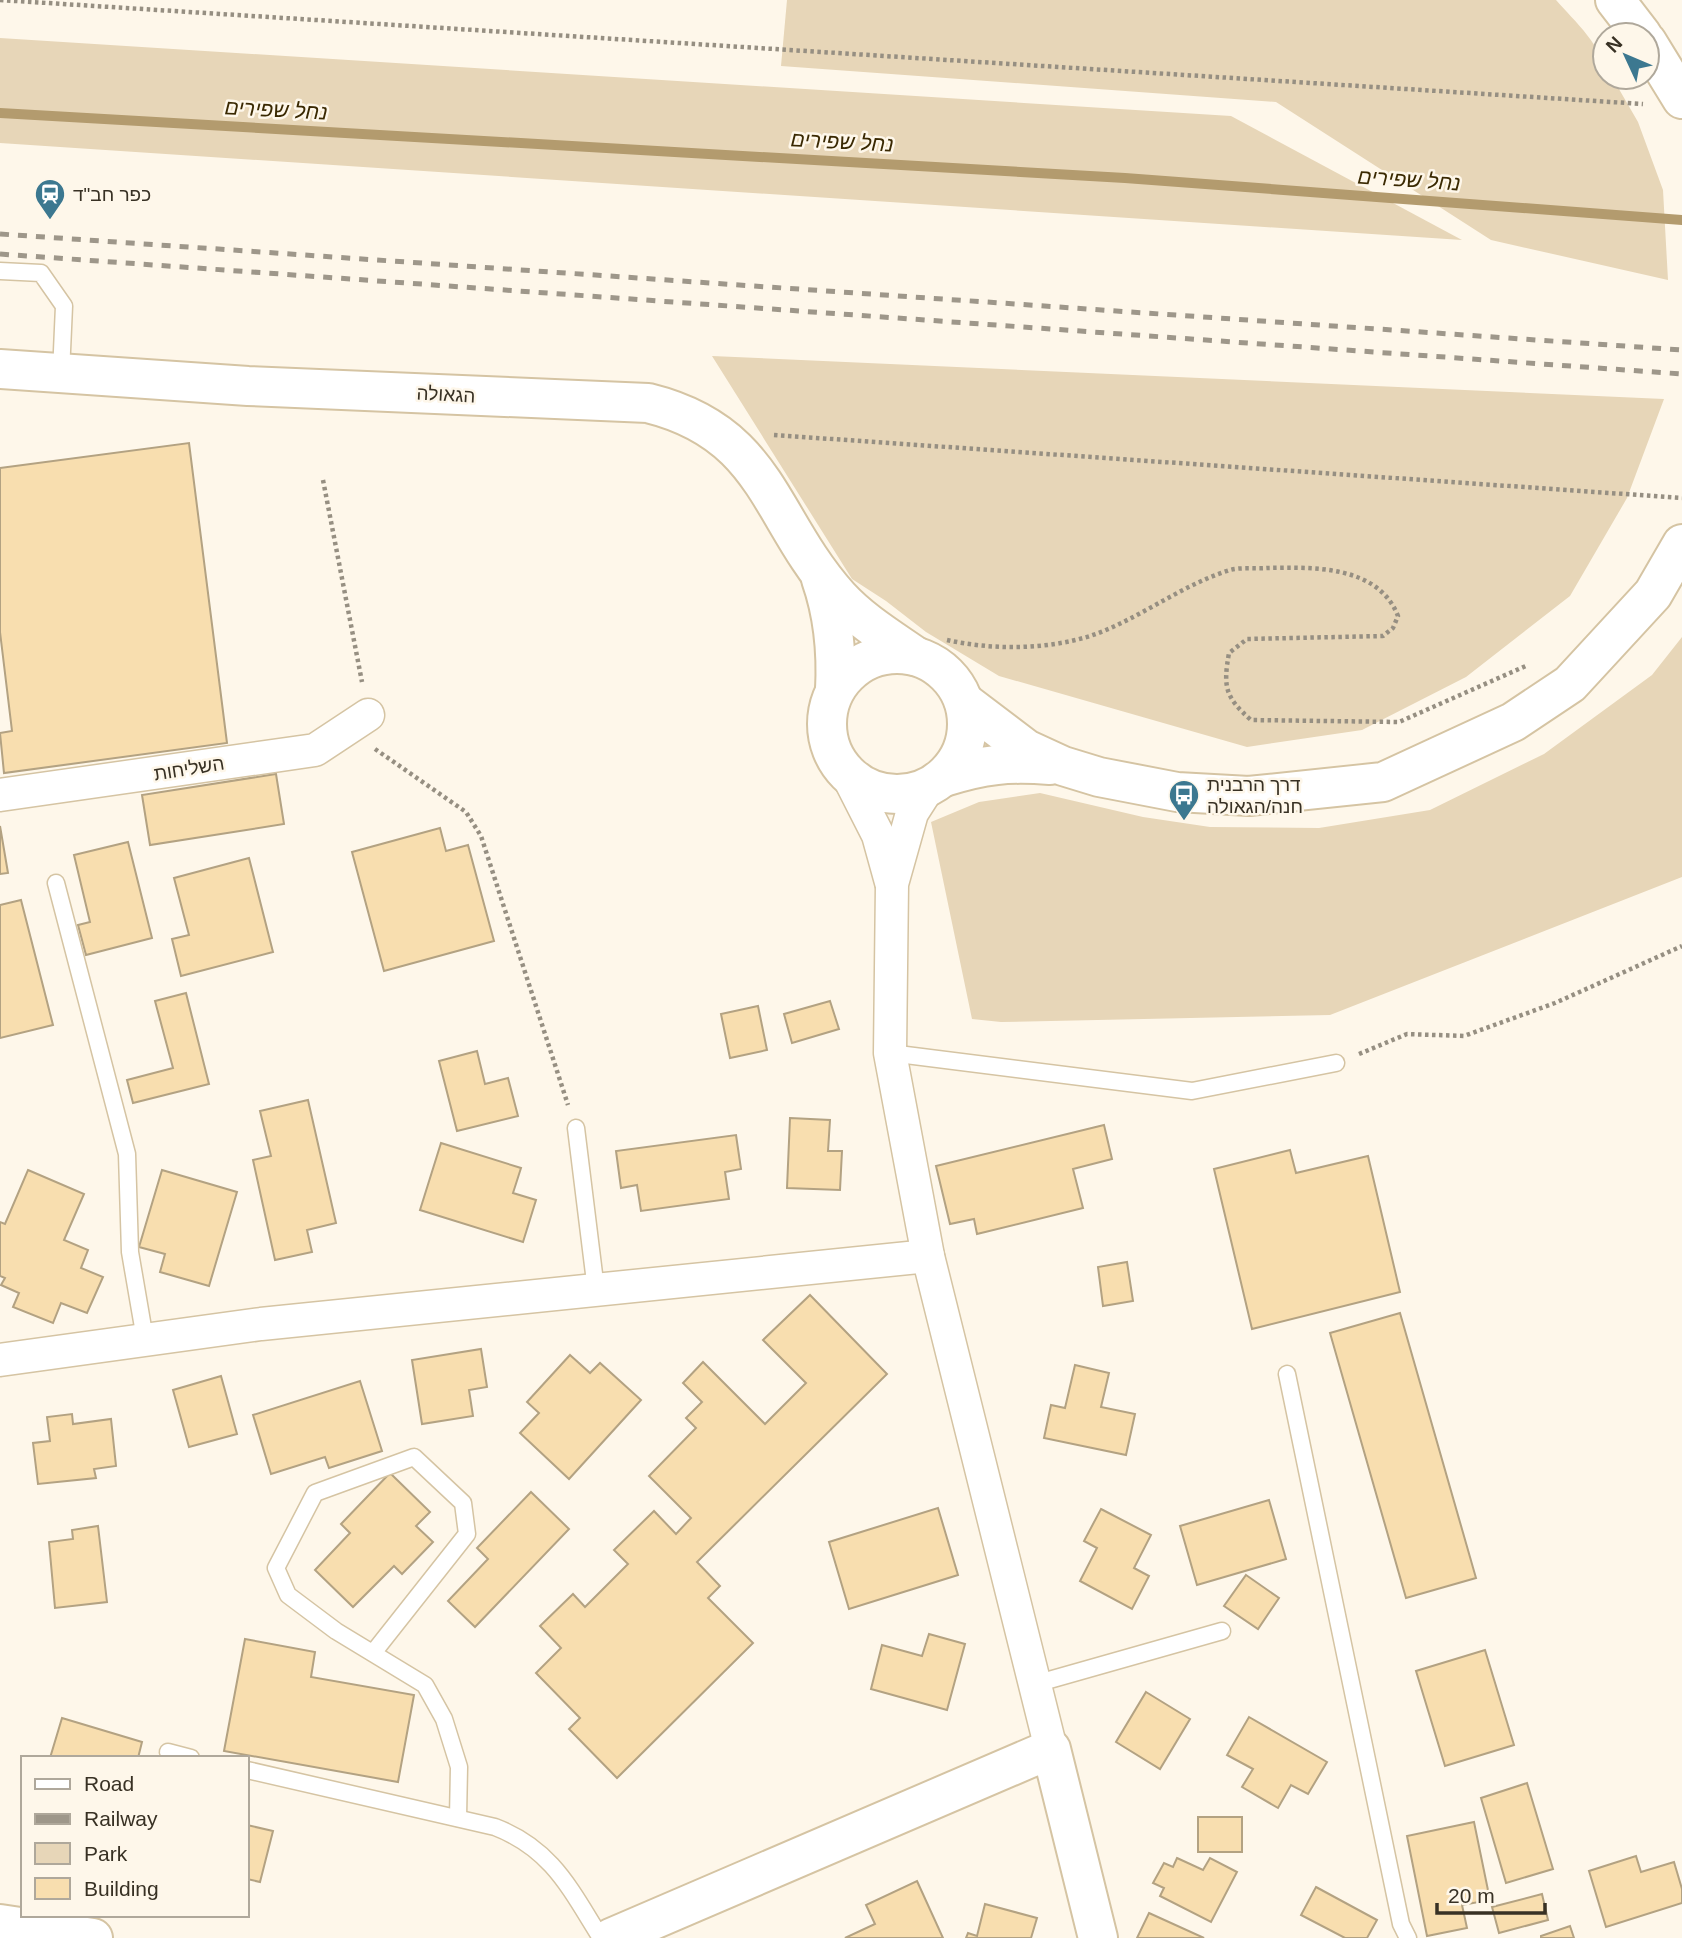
<svg xmlns="http://www.w3.org/2000/svg" width="1682" height="1938" viewBox="0 0 1682 1938" font-family="Arial,'Noto Sans Hebrew',sans-serif">
<rect width="100%" height="100%" fill="#fef7ea"/>
<g fill="#e7d6b8">
<path d="M787 0H1556C1574 21 1605 47 1605 77H1612L1638 122 1663 190 1668 280 1491 240 1276 102 781 66Z"/>
<path d="M0 38 1231 116 1462 240 0 143Z"/>
<path d="M712 356 1664 399 1627 498 1570 596 1466 677 1362 730 1247 747 999 676 926 632 886 601 852 579Z"/>
<path d="M1682 637V877L1330 1015 1001 1022 972 1019 931 822 979 802 1040 793 1143 817 1210 827 1319 828 1430 810 1544 754 1652 675Z"/>
</g>
<g fill="none" stroke-linecap="round" stroke-linejoin="round">
<path stroke="#b39b6e" stroke-width="10" d="M0 113 1125 178 1682 220"/>
</g>
<g fill="#f8deaf" stroke="#b3a282" stroke-width="2">
<path d="M189 443 227 743 4 773 0 733 12 731 0 632V468Z"/>
<path d="M276 774 284 824 150 845 142 795Z"/>
<path d="M0 826 8 873 0 874Z"/>
<path d="M440 828 446 851 468 845 494 941 384 971 352 852Z"/>
<path d="M128 842 152 938 86 955 78 925 90 922 74 855Z"/>
<path d="M249 858 273 952 181 976 172 939 189 935 174 878Z"/>
<path d="M21 900 53 1025 0 1038V905Z"/>
<path d="M186 993 209 1084 133 1103 127 1080 173 1068 155 1001Z"/>
<path d="M830 1001 839 1029 792 1043 784 1014Z"/>
<path d="M758 1006 767 1050 730 1058 721 1014Z"/>
<path d="M477 1051 485 1084 508 1078 518 1116 457 1131 439 1061Z"/>
<path d="M308 1100 336 1223 307 1230 312 1252 275 1260 253 1160 271 1156 260 1111Z"/>
<path d="M790 1118 830 1120 828 1151H842L840 1190 787 1188Z"/>
<path d="M1104 1125 1112 1159 1073 1169 1083 1208 977 1234 974 1219 950 1224 936 1166Z"/>
<path d="M736 1135 741 1169 725 1172 729 1199 641 1211 637 1185 621 1188 616 1151Z"/>
<path d="M441 1143 521 1168 513 1193 536 1200 523 1242 420 1210Z"/>
<path d="M1290 1150 1296 1173 1368 1156 1400 1292 1252 1329 1214 1169Z"/>
<path d="M28 1170 84 1194 64 1240 88 1250 81 1268 103 1277 87 1313 61 1303 53 1323 13 1307 19 1293 1 1285 5 1278 0 1276V1222L5 1224Z"/>
<path d="M162 1170 237 1192 209 1286 160 1272 165 1254 139 1247Z"/>
<path d="M1127 1262 1133 1301 1103 1306 1098 1267Z"/>
<path d="M810 1295 887 1374 697 1562 720 1586 708 1598 753 1643 617 1778 569 1729 580 1718 536 1673 561 1648 540 1626 573 1594 585 1607 628 1564 614 1550 654 1511 676 1534 691 1518 649 1476 696 1428 686 1418 702 1402 683 1383 703 1362 765 1424 806 1383 763 1340Z"/>
<path d="M1400 1313 1476 1578 1406 1598 1330 1333Z"/>
<path d="M481 1349 487 1387 469 1390 473 1416 422 1424 412 1360Z"/>
<path d="M570 1355 590 1373 600 1363 641 1400 569 1479 520 1433 539 1413 527 1402Z"/>
<path d="M1075 1365 1109 1373 1101 1407 1135 1414 1126 1455 1044 1438 1051 1405 1065 1408Z"/>
<path d="M221 1376 237 1434 189 1447 173 1390Z"/>
<path d="M360 1381 382 1451 329 1468 325 1457 271 1474 253 1415Z"/>
<path d="M72 1414 73 1424 111 1419 116 1466 94 1469 96 1478 38 1484 33 1443 50 1441 47 1417Z"/>
<path d="M390 1473 430 1512 416 1526 433 1542 402 1574 394 1566 353 1607 315 1570 350 1533 341 1524Z"/>
<path d="M531 1492 569 1529 475 1627 448 1601 488 1559 477 1548Z"/>
<path d="M1269 1500 1286 1559 1197 1585 1180 1526Z"/>
<path d="M938 1508 958 1575 849 1609 829 1542Z"/>
<path d="M1101 1509 1151 1535 1134 1568 1149 1576 1132 1609 1080 1581 1097 1548 1084 1541Z"/>
<path d="M98 1526 107 1602 55 1608 49 1542 73 1539 72 1530Z"/>
<path d="M1246 1575 1279 1598 1258 1629 1224 1606Z"/>
<path d="M929 1634 965 1644 947 1710 871 1689 882 1645 922 1656Z"/>
<path d="M245 1639 315 1652 311 1677 414 1695 398 1782 224 1751Z"/>
<path d="M1485 1650 1514 1745 1445 1766 1416 1671Z"/>
<path d="M1146 1692 1190 1719 1160 1769 1116 1742Z"/>
<path d="M1249 1717 1327 1762 1308 1794 1291 1785 1278 1808 1242 1787 1253 1769 1227 1755Z"/>
<path d="M62 1718 142 1742 138 1758H50Z"/>
<path d="M1527 1783 1553 1869 1506 1883 1481 1798Z"/>
<rect x="1198" y="1817" width="44" height="35"/>
<path d="M1474 1822 1490 1900 1462 1905 1467 1928 1427 1936 1407 1836Z"/>
<path d="M247 1825 273 1831 260 1882 247 1879Z"/>
<path d="M1636 1856 1641 1872 1674 1862 1682 1889V1903L1606 1927 1589 1871Z"/>
<path d="M1177 1858 1203 1870 1210 1858 1237 1872 1211 1922 1160 1896 1164 1888 1153 1883 1164 1863 1173 1867Z"/>
<path d="M917 1881 943 1938H845L875 1924 866 1905Z"/>
<path d="M1316 1887 1377 1920 1367 1938H1345L1301 1915Z"/>
<path d="M1542 1894 1548 1920 1499 1933 1492 1907Z"/>
<path d="M985 1904 1037 1918 1031 1938H966L968 1933 977 1936Z"/>
<path d="M1149 1913 1204 1938H1137Z"/>
<path d="M1570 1926 1574 1938H1541V1936Z"/>
</g>
<g fill="none" stroke-linecap="round" stroke-linejoin="round">
<g stroke="#d5c4a3" stroke-width="19">
<g id="service">
<path d="M0 271 41 273 64 306 61 373"/>
<path d="M56 883 127 1154 130 1252 145 1339"/>
<path d="M890 1053 1192 1091 1336 1063"/>
<path d="M576 1128 596 1290"/>
<path d="M1287 1374 1401 1924 1408 1938"/>
<path d="M373 1653 467 1534 463 1503 414 1457 315 1493 276 1568 288 1595 336 1631 425 1685 444 1719 459 1767 458 1818"/>
<path d="M1035 1684 1222 1631"/>
<path d="M168 1752 191 1758"/>
<path d="M247 1770 495 1827C552 1849 570 1889 601 1938"/>
</g>
</g>
<g stroke="#d5c4a3" stroke-width="35">
<g id="minor">
<path d="M848 776 878 835 891 882"/>
<path d="M928 788 912 813 892 884 890 1053 928 1256 1051 1749"/>
<path d="M0 795 315 750 368 715"/>
<path d="M0 1360 261 1324 928 1256"/>
</g>
</g>
<g stroke="#d5c4a3" stroke-width="42">
<g id="tertiary">
<path d="M0 1924 93 1938"/>
<path d="M611 1938 1051 1749 1098 1938"/>
</g>
</g>
<g stroke="#d5c4a3" stroke-width="42">
<g id="secondary">
<path d="M1615 0 1642 35"/>
<path d="M1647 42 1682 99"/>
<path d="M0 369 248 386 648 403C769 433 768 518 839 597 861 621 889 638 915 656"/>
<path d="M821 579C834 616 837 651 835 690"/>
<circle cx="897" cy="724" r="70"/>
<path d="M964 702 1026 749 1063 766 1099 777 1177 792 1249 796 1383 782 1513 722 1570 684 1653 594 1682 544"/>
<path d="M944 777C984 764 1009 762 1050 765"/>
</g>
</g>
<g stroke="#968f82" stroke-width="4.5" stroke-dasharray="3.5 3.5" stroke-linecap="butt">
<path d="M0 0 1643 104"/>
<path d="M774 435 1682 498"/>
<path d="M323 480 362 682"/>
<path d="M947 640C992 650 1045 650 1090 636 1138 620 1181 585 1230 570 1241 567 1256 569 1267 568 1313 567 1378 565 1398 616L1393 628 1383 636 1247 639 1229 653C1223 687 1225 697 1251 720L1399 722 1528 665"/>
<path d="M375 749 466 812 481 836 568 1105"/>
<path d="M1359 1054 1407 1034 1464 1036 1555 1003 1682 946"/>
</g>
<use href="#service" stroke="#fff" stroke-width="16"/>
<use href="#minor" stroke="#fff" stroke-width="32"/>
<use href="#tertiary" stroke="#fff" stroke-width="38"/>
<use href="#secondary" stroke="#fff" stroke-width="38"/>
<g stroke="#9e978a" stroke-width="5" stroke-dasharray="9 9" stroke-linecap="butt">
<path d="M0 234 1682 350"/>
<path d="M0 254 1682 374"/>
</g>
</g>
<defs>
<g id="station-pin" transform="scale(1.575)"><path d="M0 17L-7.5 6A9.5 9.5 0 1 1 7.5 6Z" fill="#3c7890" stroke="#fef7ea"/><path d="M-3-6H3Q5-6 5-4V2Q5 4 3 4L4.5 6H3L1.5 4h-3L-3 6H-4.5L-3 4Q-5 4-5 2V-4Q-5-6-3-6ZM-3.5-4v3h7v-3ZM-3.5 1v1.5H-2V1ZM2 1v1.5H3.5V1Z" fill="#fff"/></g>
<g id="bus-pin" transform="scale(1.575)"><path d="M0 17L-7.5 6A9.5 9.5 0 1 1 7.5 6Z" fill="#3c7890" stroke="#fef7ea"/><path d="M-5-6H5V4H4V6H2V4H-2V6H-4V4H-5ZM-3.5-4V0h7V-4ZM-3.5 1.2v1.5H-2V1.2ZM2 1.2v1.5H3.5V1.2Z" fill="#fff"/></g>
</defs>
<g fill-rule="evenodd">
<use href="#station-pin" x="50" y="194"/>
<use href="#bus-pin" x="1184" y="795"/>
</g>
<g text-anchor="middle" stroke-width="5" stroke-linejoin="round" paint-order="stroke">
<g font-size="19" fill="#383124" stroke="#fef7ea" text-anchor="start">
<text x="73" y="201">כפר חב"ד</text>
<text x="1207" y="791">דרך הרבנית<tspan x="1207" dy="22">חנה/הגאולה</tspan></text>
</g>
<g font-size="19" fill="#383124" stroke="#fef7ea">
<text transform="translate(446 394) rotate(3)" y="7">הגאולה</text>
<text transform="translate(189 768) rotate(-9)" y="7">השליחות</text>
</g>
<g font-size="21" font-style="italic" fill="#3a2902" stroke="#fef7ea">
<text transform="translate(276 110) rotate(3)" y="7">נחל שפירים</text>
<text transform="translate(842 142) rotate(3)" y="7">נחל שפירים</text>
<text transform="translate(1409 180) rotate(4)" y="7">נחל שפירים</text>
</g>
</g>
<rect x="21" y="1756" width="228" height="161" fill="#fef7ea" stroke="#afa89b" stroke-width="2"/>
<rect x="35" y="1779" width="35" height="10" fill="#ffffff" stroke="#afa89b" stroke-width="2"/>
<text x="84" y="1791" font-size="21" fill="#383124">Road</text>
<rect x="35" y="1814" width="35" height="10" fill="#9e978a" stroke="#afa89b" stroke-width="2"/>
<text x="84" y="1826" font-size="21" fill="#383124">Railway</text>
<rect x="35" y="1843" width="35" height="21" fill="#e7d6b8" stroke="#afa89b" stroke-width="2"/>
<text x="84" y="1861" font-size="21" fill="#383124">Park</text>
<rect x="35" y="1878" width="35" height="21" fill="#f8deaf" stroke="#afa89b" stroke-width="2"/>
<text x="84" y="1896" font-size="21" fill="#383124">Building</text>
<g transform="translate(1626 56) rotate(314)"><circle r="33" fill="#fef7ea" stroke="#afa89b" stroke-width="2"/>
<path d="M0-5L12 26L0 18L-12 26Z" fill="#3c7890"/>
<text y="-10" font-size="19" font-weight="bold" text-anchor="middle" fill="#383124">N</text>
</g>
<path d="M1437 1903v10h108v-10" fill="none" stroke="#383124" stroke-width="3.5"/>
<text x="1448" y="1903" font-size="21" fill="#383124" stroke="#fef7ea" stroke-width="5" paint-order="stroke">20 m</text>
</svg>
